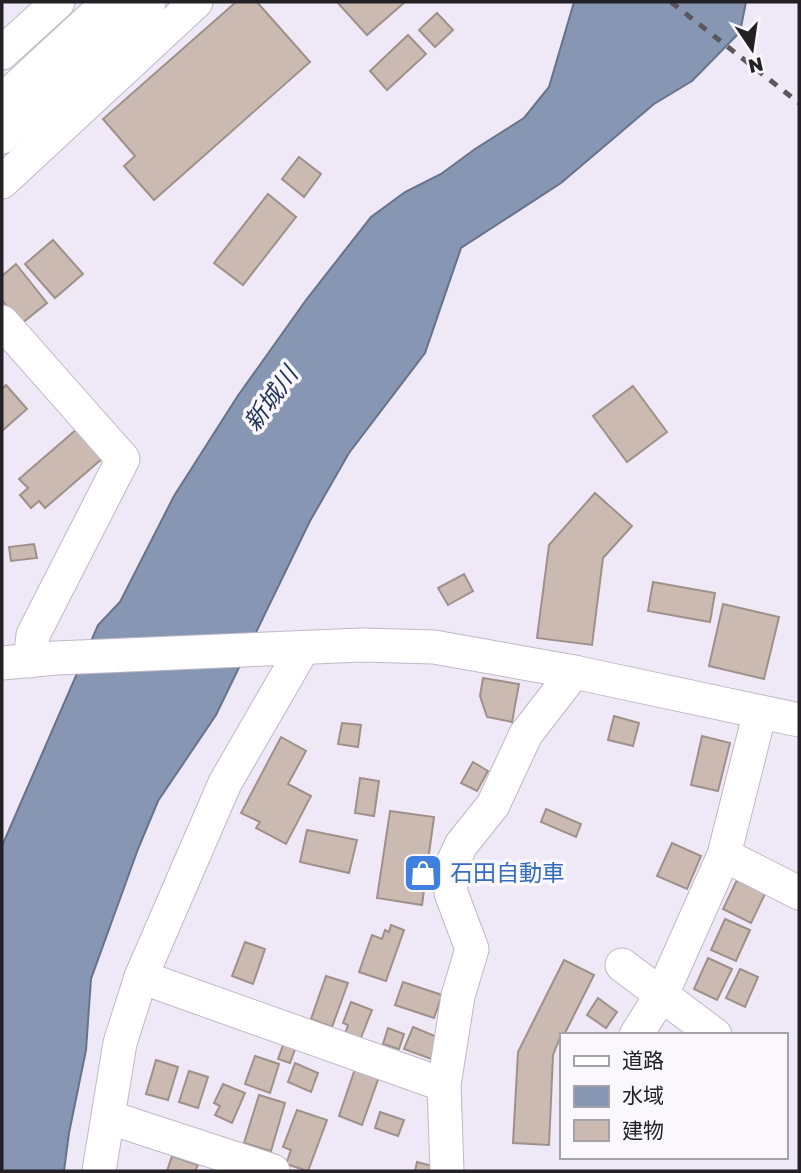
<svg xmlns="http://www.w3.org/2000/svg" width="801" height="1173" viewBox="0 0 801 1173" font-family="'Golos Text','Noto Sans JP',sans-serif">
<rect width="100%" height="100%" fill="#efe8f7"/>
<path fill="#8696b3" stroke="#687389" stroke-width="2" d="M574 2H746L740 32 692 81 654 104 561 183 461 248 425 353 349 453 310 521 216 715 158 801 138 849 91 979 86 1050 69 1133 64 1171H2V846L98 625 120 602 174 496 237 397 306 300 371 217 405 192 441 174 475 149 524 118 549 87Z"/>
<g fill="#cabab2" stroke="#9f9089" stroke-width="2">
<path d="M236 2H257L310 62 154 200 124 166 135 156 103 119Z"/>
<path d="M337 2H405L367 35Z"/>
<path d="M437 13 453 30 435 47 419 30Z"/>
<path d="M408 35 426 54 387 90 370 71Z"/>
<path d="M299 157 321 174 304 197 282 179Z"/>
<path d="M268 194 296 217 243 285 214 263Z"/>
<path d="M53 240 83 274 55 298 25 264Z"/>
<path d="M16 264 47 303 21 324 2 300V276Z"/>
<path d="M6 385 27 409 2 431V389Z"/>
<path d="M633 386 667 432 627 462 593 416Z"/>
<path d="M77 429 103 458 45 508 39 501 31 508 20 495 28 488 19 479Z"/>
<path d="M595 493 632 526 603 558 592 645 537 638 549 545Z"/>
<path d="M34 544 37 558 11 561 9 547Z"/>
<path d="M464 574 473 591 448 605 438 588Z"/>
<path d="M653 582 715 593 710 622 648 611Z"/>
<path d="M723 604 779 617 764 679 709 666Z"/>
<path d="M483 678 519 684 512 722 487 717 480 696Z"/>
<path d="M614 716 639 723 633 746 608 740Z"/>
<path d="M342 723 361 725 358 747 338 744Z"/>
<path d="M702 736 730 743 718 791 691 785Z"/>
<path d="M281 737 306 751 288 784 311 796 286 844 256 828 260 822 241 813Z"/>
<path d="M473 762 488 771 477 791 461 783Z"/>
<path d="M360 778 379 781 374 816 355 813Z"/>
<path d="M546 809 581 824 576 837 541 822Z"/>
<path d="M390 811 434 817 422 905 377 898Z"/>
<path d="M307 830 357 840 349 873 300 862Z"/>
<path d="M672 843 701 856 687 889 657 876Z"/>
<path d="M737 880 765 894 751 923 723 909Z"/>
<path d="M725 919 750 930 736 961 711 950Z"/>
<path d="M391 925 404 930 386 981 359 972 372 935 382 939 385 930 389 932Z"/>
<path d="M245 942 265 949 253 984 232 976Z"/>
<path d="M708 958 732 969 717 1000 694 989Z"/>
<path d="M564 960 594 975 564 1035H561L553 1055 549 1145 513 1143 518 1052Z"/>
<path d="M740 969 758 977 745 1007 726 998Z"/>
<path d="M326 976 348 983 332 1027 311 1019Z"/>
<path d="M403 982 442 995 434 1018 395 1005Z"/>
<path d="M598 998 617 1012 606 1028 587 1015Z"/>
<path d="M351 1002 372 1010 360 1040 345 1034 348 1025 343 1023Z"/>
<path d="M413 1027 442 1039 434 1060 404 1049Z"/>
<path d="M388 1028 404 1034 399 1049 383 1044Z"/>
<path d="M286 1037 298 1041 290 1063 278 1059Z"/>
<path d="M255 1056 279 1064 270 1093 245 1084Z"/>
<path d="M156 1060 178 1067 168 1100 146 1094Z"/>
<path d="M295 1063 318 1073 311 1092 288 1082Z"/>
<path d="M356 1066 380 1074 362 1125 339 1116Z"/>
<path d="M189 1071 208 1077 198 1108 179 1102Z"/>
<path d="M223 1084 245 1093 232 1123 215 1115 220 1106 214 1103Z"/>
<path d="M259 1095 285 1103 271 1151 244 1143Z"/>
<path d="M297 1110 327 1120 308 1171 286 1164 291 1150 283 1147Z"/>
<path d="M380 1112 404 1120 398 1136 375 1128Z"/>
<path d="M172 1156 198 1165 195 1171H167Z"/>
<path d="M417 1162 440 1168 439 1171H415Z"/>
</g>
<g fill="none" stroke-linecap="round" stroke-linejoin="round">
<g stroke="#beb8c6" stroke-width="35">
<g id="minor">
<path d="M2 53 58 2"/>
<path d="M2 101 109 2"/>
<path d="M2 137 149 2"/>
<path d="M2 182 196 2"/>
<path d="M2 322 123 459 33 635 30 661"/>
<path d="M2 663 56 658 362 645 434 647 574 672 799 720"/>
<path d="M724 855 799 893"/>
<path d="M622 965 715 1035"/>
<path d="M141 977 444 1085"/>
<path d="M636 1035 662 994 724 855 760 712"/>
<path d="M108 1117 273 1171"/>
<path d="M99 1171 120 1043 141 977 225 783 303 648"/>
<path d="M447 1171 444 1085 458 996 472 949 451 893 450 869 461 845 493 805 526 734 574 672"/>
</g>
</g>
<use href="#minor" stroke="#fff" stroke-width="33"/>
<path stroke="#5b5860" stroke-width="5" stroke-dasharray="9 9" stroke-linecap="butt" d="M671 2 799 103"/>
</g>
<defs>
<g id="shop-square" transform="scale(2.0125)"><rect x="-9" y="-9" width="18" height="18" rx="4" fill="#3f7fe0" stroke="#faf7fd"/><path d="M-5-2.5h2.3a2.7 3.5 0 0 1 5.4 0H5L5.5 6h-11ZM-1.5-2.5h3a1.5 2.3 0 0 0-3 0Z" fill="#fff"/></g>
</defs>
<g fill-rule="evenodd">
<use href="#shop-square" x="423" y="873"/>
</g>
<g text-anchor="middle" stroke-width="7" stroke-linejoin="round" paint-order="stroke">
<g font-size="23" fill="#366cbe" stroke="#faf7fd" text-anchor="start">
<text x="450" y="881">石田自動車</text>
</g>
<g font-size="24" font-style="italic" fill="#1e315a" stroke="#faf7fd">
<text transform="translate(271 399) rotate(-54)" y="8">新城川</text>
</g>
</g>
<rect width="801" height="1173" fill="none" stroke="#232126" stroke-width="7"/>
<rect x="560" y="1033" width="228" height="126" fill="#faf7fd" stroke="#a4a1a7" stroke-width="2"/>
<rect x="574" y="1056" width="35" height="10" fill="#ffffff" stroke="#a4a1a7" stroke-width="2"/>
<text x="622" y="1068" font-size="21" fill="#232126">道路</text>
<rect x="574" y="1086" width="35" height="21" fill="#8696b3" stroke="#a4a1a7" stroke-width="2"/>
<text x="622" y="1103" font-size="21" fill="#232126">水域</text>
<rect x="574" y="1120" width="35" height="21" fill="#cabab2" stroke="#a4a1a7" stroke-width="2"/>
<text x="622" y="1138" font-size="21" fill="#232126">建物</text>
<g transform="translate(752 49) rotate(167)" stroke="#faf7fd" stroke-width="5" paint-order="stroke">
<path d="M0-5L12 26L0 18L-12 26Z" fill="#232126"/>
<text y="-10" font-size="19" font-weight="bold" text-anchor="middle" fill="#232126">N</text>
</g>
</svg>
